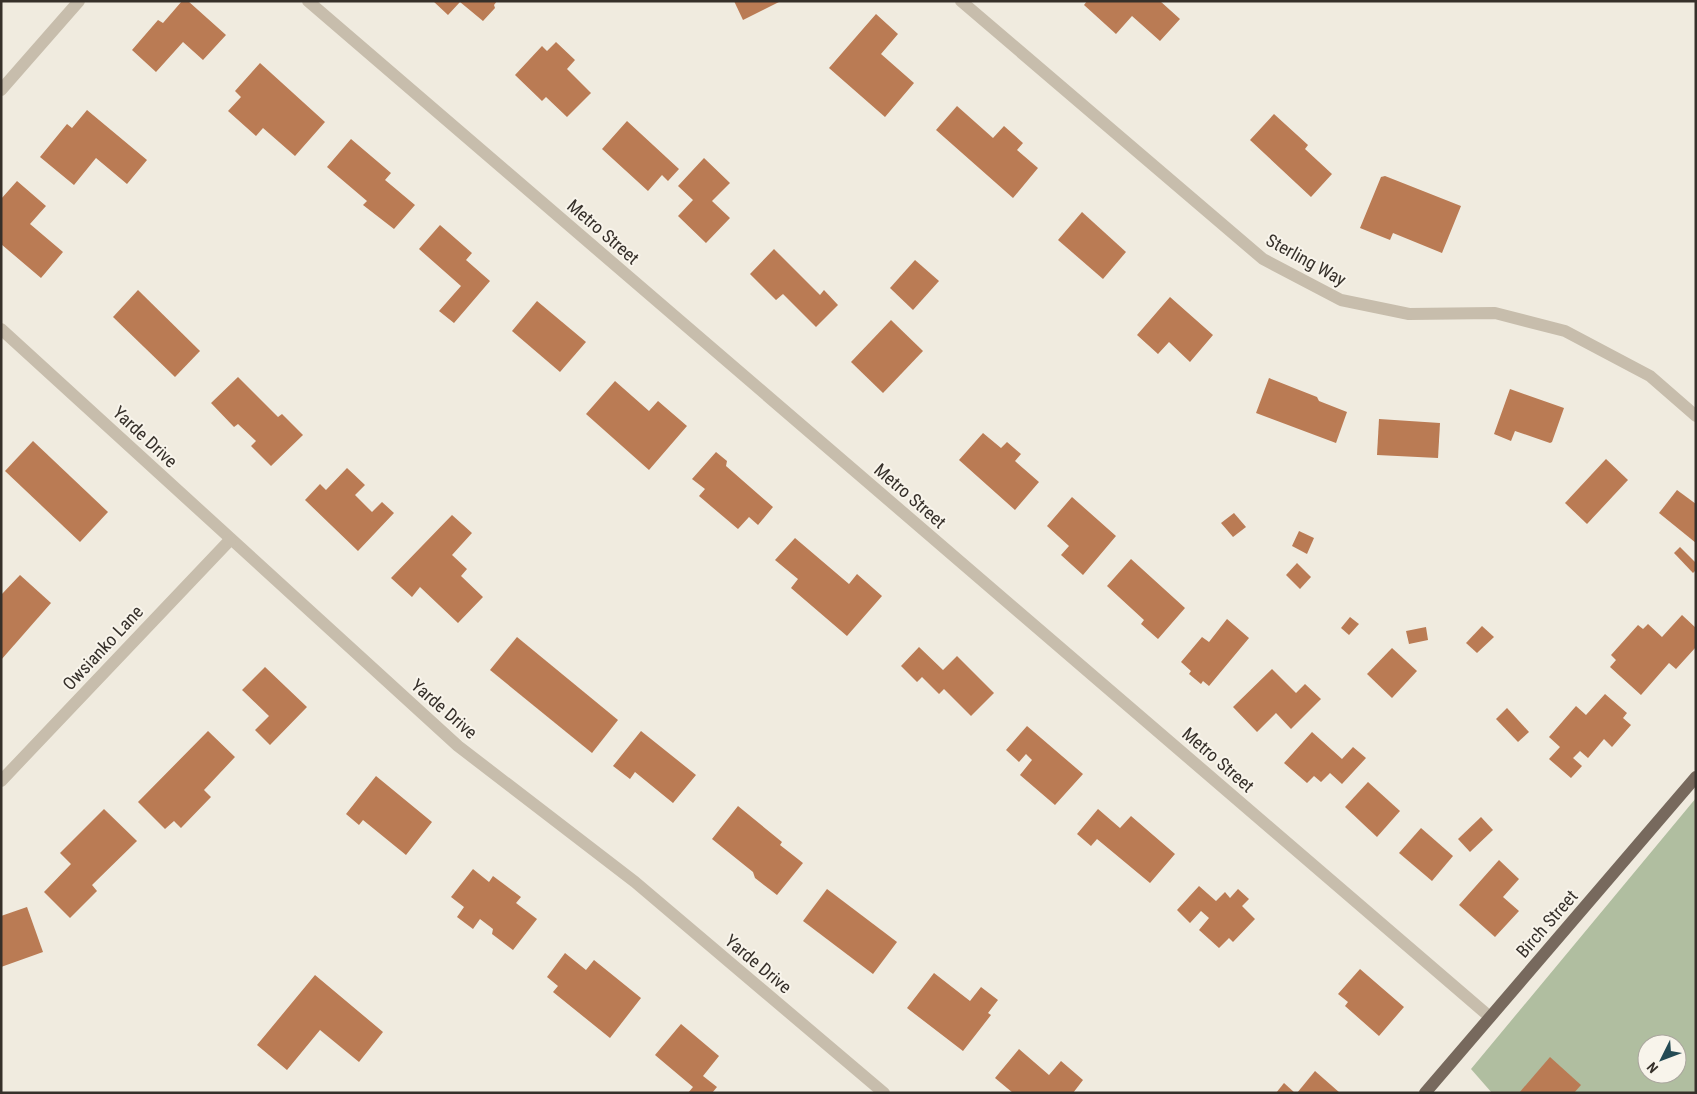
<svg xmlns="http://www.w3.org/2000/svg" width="1697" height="1094" viewBox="0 0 1697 1094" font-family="'Roboto Condensed',sans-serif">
<rect width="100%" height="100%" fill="#f0ebdf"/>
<path fill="#b0bea0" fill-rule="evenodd" d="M1696 798V1093H1492L1471 1069ZM1647 1044H1677V1074H1647Z"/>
<g fill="#ba7b54">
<path d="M182 1H188L226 35 203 60 183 42 156 72 132 50 158 20 163 23Z"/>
<path d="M433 1H497L494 5 495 8 483 21 460 2 448 15Z"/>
<path d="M734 1H781L743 20Z"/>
<path d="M1087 1H1160L1180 19 1160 41 1132 16 1116 34 1084 5Z"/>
<path d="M876 14 898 34 881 54 914 83 885 117 829 68Z"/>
<path d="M556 42 575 60 567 69 591 93 567 117 546 97 542 101 515 75 542 46 547 51Z"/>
<path d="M260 63 325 122 295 156 263 128 256 136 228 111 241 97 235 91Z"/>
<path d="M957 106 993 138 1004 126 1023 143 1017 150 1038 168 1013 198 936 130Z"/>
<path d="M87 110 147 160 127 184 96 158 74 185 40 157 67 124 72 128Z"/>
<path d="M1274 114 1308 145 1305 149 1332 174 1311 197 1250 140Z"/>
<path d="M627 121 679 169 668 181 662 175 648 191 602 149Z"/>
<path d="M351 139 391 173 385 180 415 205 394 229 363 205 367 201 327 167Z"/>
<path d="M704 158 730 183 712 201 730 218 706 243 678 216 693 200 678 186Z"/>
<path d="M1385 176 1461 206 1442 253 1393 233 1390 240 1360 228 1381 177Z"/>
<path d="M17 181 46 206 30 224 63 252 41 278 1 244V199Z"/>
<path d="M1082 212 1126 252 1103 279 1058 240Z"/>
<path d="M440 225 472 253 466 260 490 281 454 323 439 311 461 286 419 249Z"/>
<path d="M774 249 820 295 824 290 838 305 816 327 783 294 776 300 750 274Z"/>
<path d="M915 260 939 281 913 310 890 288Z"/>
<path d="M138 290 200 351 175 377 113 317Z"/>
<path d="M1170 297 1213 335 1190 362 1169 342 1158 354 1137 335Z"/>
<path d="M537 301 586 342 560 372 512 331Z"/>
<path d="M891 320 923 351 883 393 851 362Z"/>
<path d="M238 377 278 417 282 414 303 435 271 466 251 446 256 441 238 424 234 427 211 403Z"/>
<path d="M1269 378 1317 397 1319 401 1347 412 1336 443 1256 413Z"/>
<path d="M615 381 649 411 658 401 687 426 649 470 586 414Z"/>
<path d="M1510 389 1564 408 1552 442 1550 443 1515 431 1511 441 1494 434Z"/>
<path d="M1379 419 1440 423 1438 458 1377 455Z"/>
<path d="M983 433 1001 448 1007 442 1021 454 1015 461 1039 482 1015 510 959 460Z"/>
<path d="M33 441 108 512 80 542 5 471Z"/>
<path d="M716 452 727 461 726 466 773 507 758 525 749 517 738 529 699 496 705 489 692 479Z"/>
<path d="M1606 459 1628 480 1587 524 1565 503Z"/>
<path d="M347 468 365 485 355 495 372 512 382 502 394 513 358 551 305 500 320 484 326 490Z"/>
<path d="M1677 490 1696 504V543L1659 513Z"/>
<path d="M1072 497 1116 536 1083 575 1061 555 1069 546 1047 526Z"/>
<path d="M1234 513 1246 527 1233 537 1221 523Z"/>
<path d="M452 515 472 533 452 555 467 569 461 576 483 597 458 623 420 587 412 597 391 578Z"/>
<path d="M1299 531 1314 538 1307 554 1292 546Z"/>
<path d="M795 538 849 584 857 574 882 596 847 636 791 588 798 579 775 560Z"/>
<path d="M1680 547 1696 563V570L1693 573 1674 553Z"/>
<path d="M1131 559 1185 608 1158 639 1141 624 1144 620 1107 586Z"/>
<path d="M1297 563 1311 577 1300 589 1286 575Z"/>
<path d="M20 575 51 603 1 660V595Z"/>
<path d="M1682 615 1696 628V647L1676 669 1669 663 1641 695 1610 667 1616 660 1611 655 1638 625 1643 629 1648 624 1662 637Z"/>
<path d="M1350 617 1359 624 1349 635 1341 628Z"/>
<path d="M1227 619 1249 638 1209 686 1203 681 1201 684 1189 674 1191 671 1181 662 1202 637 1209 642Z"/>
<path d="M1482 626 1494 637 1477 653 1466 643Z"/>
<path d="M1426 627 1428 640 1409 644 1406 631Z"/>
<path d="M517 637 618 720 592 753 490 670Z"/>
<path d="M919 647 943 670 957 656 994 693 971 716 944 689 939 694 922 677 917 682 901 666Z"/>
<path d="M1392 648 1417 671 1392 698 1367 674Z"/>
<path d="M265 667 307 707 270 745 255 730 269 716 242 690Z"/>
<path d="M1272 669 1296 693 1305 684 1321 699 1291 729 1276 713 1257 732 1233 707Z"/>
<path d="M1605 694 1627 713 1623 718 1631 725 1612 747 1604 739 1588 758 1580 751 1573 758 1582 766 1571 778 1549 759 1560 747 1549 737 1576 706 1586 715Z"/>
<path d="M1507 708 1529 732 1518 742 1496 719Z"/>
<path d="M1027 726 1083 774 1055 805 1020 775 1032 760 1026 754 1019 762 1006 750Z"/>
<path d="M208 731 235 757 204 790 211 797 181 828 174 821 165 829 138 802Z"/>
<path d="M641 731 696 775 673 803 635 772 630 779 613 766Z"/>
<path d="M1312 732 1342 759 1353 747 1366 758 1342 784 1330 773 1321 782 1314 776 1307 783 1284 763Z"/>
<path d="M376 776 432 822 406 855 363 820 359 825 346 814Z"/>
<path d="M1368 782 1400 811 1377 837 1345 807Z"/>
<path d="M738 806 782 842 780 845 803 863 777 895 755 878 753 872 712 839Z"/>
<path d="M104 809 137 841 92 885 97 891 70 918 44 892 71 864 60 853Z"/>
<path d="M1098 809 1120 828 1131 816 1175 854 1150 883 1097 839 1091 846 1077 834Z"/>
<path d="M1481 817 1493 830 1470 852 1458 839Z"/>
<path d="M1421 828 1453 856 1432 881 1399 853Z"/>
<path d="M1499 860 1519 879 1503 897 1519 911 1495 937 1459 905Z"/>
<path d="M473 869 489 882 493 876 521 897 516 903 537 919 513 950 492 934 493 929 480 919 473 929 457 917 464 907 451 897Z"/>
<path d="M1199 886 1216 901 1225 892 1230 898 1238 889 1249 899 1242 906 1255 919 1233 942 1229 938 1219 948 1199 930 1209 918 1201 911 1190 923 1177 910Z"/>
<path d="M827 889 897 942 873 974 803 921Z"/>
<path d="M27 907 43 952 1 967V916Z"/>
<path d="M565 953 586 970 594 960 641 998 610 1038 553 992 558 986 547 977Z"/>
<path d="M1360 969 1404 1007 1379 1036 1345 1006 1348 1002 1338 994Z"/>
<path d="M934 973 970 1001 981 987 998 1000 988 1013 991 1015 963 1051 907 1008Z"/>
<path d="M315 975 383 1032 359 1062 320 1030 287 1070 257 1045Z"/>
<path d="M681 1024 719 1056 703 1076 717 1087 712 1093H688L693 1087 655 1055Z"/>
<path d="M1019 1049 1049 1075 1061 1061 1083 1080 1073 1093H1013L995 1078Z"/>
<path d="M1550 1057 1581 1085 1574 1093H1519Z"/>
<path d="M1315 1071 1340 1093H1297Z"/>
<path d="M1284 1083 1295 1093H1276Z"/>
</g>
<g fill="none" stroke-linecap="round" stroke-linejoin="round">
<g stroke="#c7bdac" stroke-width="12">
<path d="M308 1 1490 1017"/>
<path d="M961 1 1263 259 1341 300 1409 314 1495 313 1565 331 1650 376 1696 416"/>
<path d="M1 90 79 1"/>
<path d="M1 329 458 746 635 882 884 1093"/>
<path d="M1 781 230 540"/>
</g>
<path stroke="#77695d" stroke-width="12" d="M1425 1093 1696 777"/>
</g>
<g text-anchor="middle" stroke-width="4" stroke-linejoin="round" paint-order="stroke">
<g font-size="18" fill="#36302a" stroke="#f8f4eb">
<text transform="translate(603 232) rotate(41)" y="6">Metro Street</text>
<text transform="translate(1306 260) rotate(29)" y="6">Sterling Way</text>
<text transform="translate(145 437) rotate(43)" y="6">Yarde Drive</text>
<text transform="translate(910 496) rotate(41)" y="6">Metro Street</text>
<text transform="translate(103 648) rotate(-47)" y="6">Owsianko Lane</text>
<text transform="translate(444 709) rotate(41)" y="6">Yarde Drive</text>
<text transform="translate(1218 760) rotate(41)" y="6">Metro Street</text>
<text transform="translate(1547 924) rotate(-49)" y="6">Birch Street</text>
<text transform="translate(758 964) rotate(40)" y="6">Yarde Drive</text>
</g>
</g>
<rect width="1697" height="1094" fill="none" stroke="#36302a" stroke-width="5"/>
<g transform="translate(1662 1059) rotate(228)"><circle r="24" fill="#f8f4eb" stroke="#aaa69e"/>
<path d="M0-4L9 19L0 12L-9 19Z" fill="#244a54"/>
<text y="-8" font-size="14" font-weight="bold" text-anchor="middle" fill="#36302a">N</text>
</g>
</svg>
